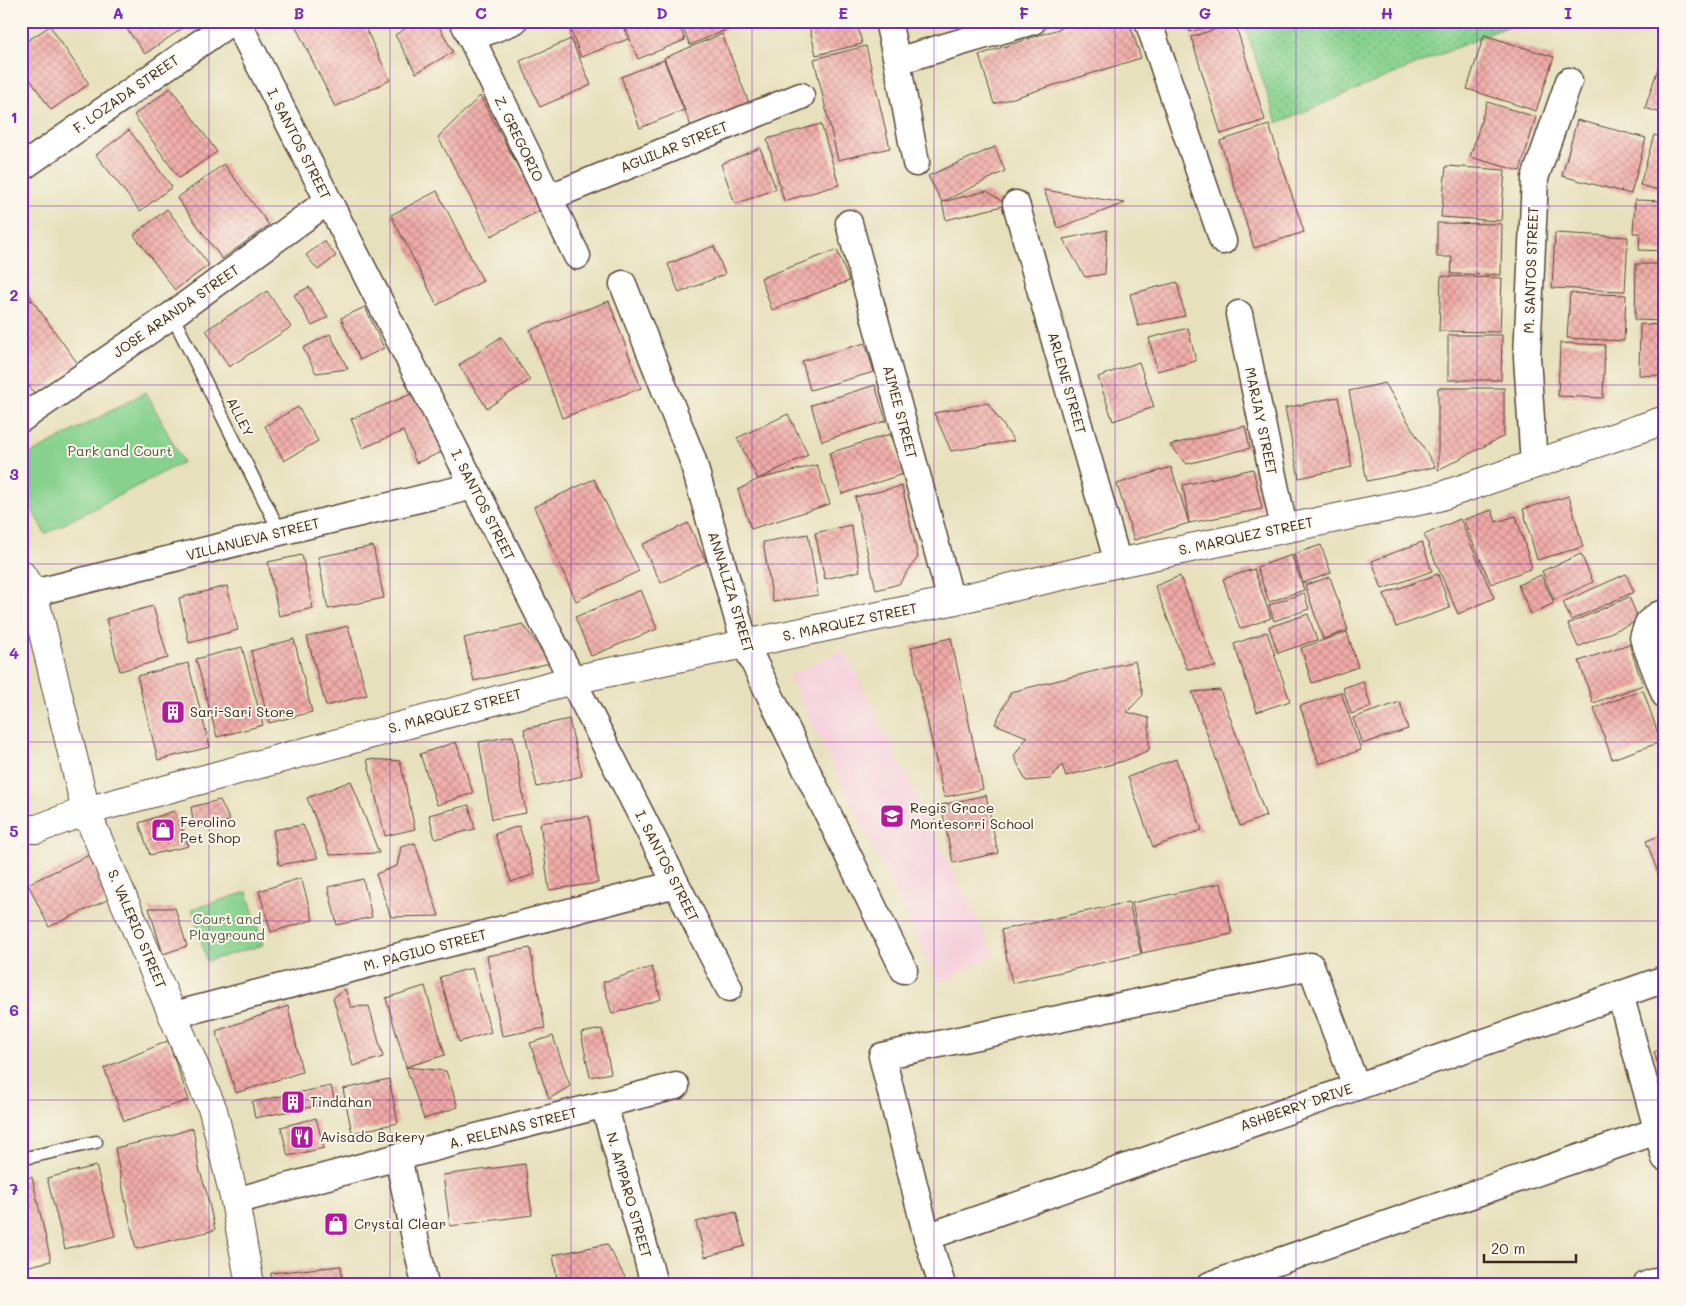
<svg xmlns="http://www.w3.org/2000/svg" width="1686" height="1306" viewBox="0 0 1686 1306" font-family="Mali,sans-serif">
<defs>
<pattern id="grass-dots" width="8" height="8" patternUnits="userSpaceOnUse" patternTransform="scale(1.25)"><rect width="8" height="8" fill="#86d18e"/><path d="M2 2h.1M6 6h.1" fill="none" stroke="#6faa73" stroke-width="1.8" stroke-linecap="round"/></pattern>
<pattern id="building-cross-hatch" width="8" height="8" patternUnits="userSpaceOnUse" patternTransform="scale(1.25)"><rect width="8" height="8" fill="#f1aba8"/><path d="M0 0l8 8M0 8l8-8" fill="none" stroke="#c48b88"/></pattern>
</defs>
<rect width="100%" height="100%" fill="#fbf7ec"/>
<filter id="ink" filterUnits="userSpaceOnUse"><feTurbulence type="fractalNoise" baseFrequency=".02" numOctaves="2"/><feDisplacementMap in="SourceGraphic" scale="10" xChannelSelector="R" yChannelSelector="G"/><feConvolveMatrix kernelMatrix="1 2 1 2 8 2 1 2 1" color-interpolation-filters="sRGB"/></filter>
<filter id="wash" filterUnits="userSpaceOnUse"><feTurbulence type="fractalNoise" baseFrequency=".0096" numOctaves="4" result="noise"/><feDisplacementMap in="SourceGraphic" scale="20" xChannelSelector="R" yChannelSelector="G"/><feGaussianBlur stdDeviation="1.12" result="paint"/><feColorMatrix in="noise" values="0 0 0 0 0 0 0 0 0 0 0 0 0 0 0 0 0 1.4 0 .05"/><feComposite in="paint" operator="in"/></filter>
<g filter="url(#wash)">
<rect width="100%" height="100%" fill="#e7e0bc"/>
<path fill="#f5cfdb" d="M844 649 995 955 940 983 789 676Z"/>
<path fill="url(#grass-dots)" stroke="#607e56" d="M1243 21H1520L1277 123Z"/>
<g fill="#86d18e" stroke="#607e56">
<path d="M146 392 183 462 45 534 21 489V459Z"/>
<path d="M247 892 263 945 207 961 192 909Z"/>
</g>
<g id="blocks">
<g fill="url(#building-cross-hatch)">
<path d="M121 21H193L145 54Z"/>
<path d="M302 21H362L390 80 335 107 295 25Z"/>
<path d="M418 21H436L453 52 416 73 395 35Z"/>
<path d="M567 21H621L628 39 581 57Z"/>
<path d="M623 21H678L685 40 638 59Z"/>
<path d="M680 21H739L740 24 690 45Z"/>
<path d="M808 21H857L862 44 816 55Z"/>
<path d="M1083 21H1129L1141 58 994 104 979 55Z"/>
<path d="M1186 21H1224V22L1190 32Z"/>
<path d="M1235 23 1265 120 1221 134 1191 37Z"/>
<path d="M50 26 89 84 51 110 21 66V45Z"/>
<path d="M722 34 749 103 691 126 664 58Z"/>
<path d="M1484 35 1554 57 1536 111 1467 89Z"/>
<path d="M571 39 591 85 540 107 520 61Z"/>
<path d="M866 46 890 148 838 160 814 59Z"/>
<path d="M1661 59 1665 61V114L1645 108Z"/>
<path d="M664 60 684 110 640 128 621 77Z"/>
<path d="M171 88 217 152 179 178 134 115Z"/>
<path d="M480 96 541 210 491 236 438 137Z"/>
<path d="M1487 102 1536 117 1520 171 1470 157Z"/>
<path d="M1577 120 1646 138 1631 194 1562 176Z"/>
<path d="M821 124 839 185 784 201 767 139Z"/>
<path d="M1269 125 1304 232 1254 248 1220 141Z"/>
<path d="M129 130 172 187 140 211 96 155Z"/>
<path d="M1654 135 1665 138V192L1640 185Z"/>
<path d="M995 147 1005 171 942 202 928 176Z"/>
<path d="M760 148 776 189 735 204 721 164Z"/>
<path d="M224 164 269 225 222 259 177 198Z"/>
<path d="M1446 166 1505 170 1501 221 1441 217Z"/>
<path d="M1044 190 1125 203 1058 228Z"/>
<path d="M437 191 483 281 437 305 391 215Z"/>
<path d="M987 191 1007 205 946 220 942 202Z"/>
<path d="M1635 200 1665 201V251L1639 250 1640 233H1633Z"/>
<path d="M167 209 209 265 175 290 134 235Z"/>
<path d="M1437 223 1502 224 1501 275 1451 274 1452 257H1437Z"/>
<path d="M1107 230 1105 274 1085 277 1063 239Z"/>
<path d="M1555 233 1628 237 1625 291 1552 288Z"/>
<path d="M324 241 336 256 318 270 306 255Z"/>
<path d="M714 246 725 274 679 293 668 264Z"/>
<path d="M837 250 849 281 772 310 761 278Z"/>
<path d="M1636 264H1665V321L1635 320Z"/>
<path d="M1441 276 1502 278 1500 332 1439 331Z"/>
<path d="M21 277 32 300 78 364 35 394 21 375V308L32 300 21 305Z"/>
<path d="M1177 282 1185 316 1138 326 1130 294Z"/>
<path d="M309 287 328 317 312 326 294 295Z"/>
<path d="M267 291 291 327 229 367 206 330Z"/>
<path d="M1570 293 1626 295 1624 341 1567 338Z"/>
<path d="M609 301 641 388 562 418 530 330Z"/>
<path d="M365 307 384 348 360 360 341 318Z"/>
<path d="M1640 324 1665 325V376L1639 375Z"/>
<path d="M1188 328 1196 361 1157 371 1149 338Z"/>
<path d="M330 334 348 369 316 373 303 348Z"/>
<path d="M1448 335H1502L1501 380H1448Z"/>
<path d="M501 337 530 380 487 408 459 365Z"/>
<path d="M865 343 874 372 810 390 802 361Z"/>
<path d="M1560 343 1605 345 1603 398 1558 396Z"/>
<path d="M1139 362 1154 407 1113 421 1098 377Z"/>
<path d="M1385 383 1435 467 1367 481 1349 391Z"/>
<path d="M875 385 886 421 822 441 811 405Z"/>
<path d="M1438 388H1504V436L1438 470Z"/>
<path d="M416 392 442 452 416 463 403 431 363 448 351 419Z"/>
<path d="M1338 397 1352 467 1299 478 1285 408Z"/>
<path d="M988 403 1014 441 951 451 934 413Z"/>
<path d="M298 407 318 441 284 461 265 426Z"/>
<path d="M788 414 808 455 758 479 737 438Z"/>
<path d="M1245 426 1250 448 1187 464 1170 445Z"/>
<path d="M890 434 903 474 842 494 829 453Z"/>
<path d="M817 465 830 504 751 529 738 490 758 479Z"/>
<path d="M1171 467 1189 523 1183 485 1253 469 1262 509 1189 523 1134 540 1117 484Z"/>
<path d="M594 479 639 571 576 601 534 507Z"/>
<path d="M902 486 918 557 899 584 876 590 855 497Z"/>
<path d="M1569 496 1583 547 1537 560 1523 509Z"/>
<path d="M1492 510 1496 522 1516 516 1532 568 1491 584 1463 520Z"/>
<path d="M1460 519 1494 598 1458 614 1424 535Z"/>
<path d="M688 523 706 561 661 583 642 545Z"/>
<path d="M851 525 860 571 825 579 815 533Z"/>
<path d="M808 534 818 595 773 602 763 542Z"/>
<path d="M1422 542 1432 571 1382 589 1372 561Z"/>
<path d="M1321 545 1331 573 1303 583 1294 554Z"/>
<path d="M373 546 384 598 328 609 318 557Z"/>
<path d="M1581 554 1593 582 1554 600 1542 571Z"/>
<path d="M302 555 313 608 279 616 268 562Z"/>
<path d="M1292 555 1304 590 1269 602 1257 567Z"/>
<path d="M1254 569 1271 618 1240 629 1223 579Z"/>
<path d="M1438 574 1450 608 1396 627 1384 594Z"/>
<path d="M1626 574 1634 592 1571 620 1563 602Z"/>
<path d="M1541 575 1554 603 1531 614 1518 585Z"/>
<path d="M1180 576 1216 667 1187 669 1155 586Z"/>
<path d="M1330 577 1348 630 1323 639 1305 585Z"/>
<path d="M227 586 238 630 189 643 179 598Z"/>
<path d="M641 590 657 629 591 656 575 617Z"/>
<path d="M1304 593 1309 609 1274 621 1269 605Z"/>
<path d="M1629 597 1639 620 1578 647 1568 624Z"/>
<path d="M153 606 168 658 120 671 106 619Z"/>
<path d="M1308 614 1317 640 1278 653 1269 627Z"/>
<path d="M523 624 550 663 474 681 464 638Z"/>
<path d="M348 626 367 695 326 706 307 637Z"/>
<path d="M1267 632 1290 701 1257 712 1234 644Z"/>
<path d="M1347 632 1358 667 1312 683 1301 648Z"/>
<path d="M951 638 983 789 944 797 911 647Z"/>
<path d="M294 639 312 712 269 723 251 651Z"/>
<path d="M1629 644 1643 685 1593 703 1579 661Z"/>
<path d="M242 647 263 725 217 737 196 659Z"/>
<path d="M1135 661 1143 695 1127 712 1149 718V750L1124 761 1066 776 1062 765 1050 779 1026 781 1014 756 1027 737 995 724 1011 692Z"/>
<path d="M188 663 210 747 158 760 137 676Z"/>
<path d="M1363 681 1371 707 1351 714 1343 688Z"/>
<path d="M1220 690 1266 816 1240 826 1192 692Z"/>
<path d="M1643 690 1661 742 1612 759 1594 708Z"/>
<path d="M1341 692 1361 750 1319 764 1300 706Z"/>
<path d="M1400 702 1408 729 1362 744 1353 718Z"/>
<path d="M569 719 582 776 537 787 524 729Z"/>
<path d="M513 736 526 813 492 819 479 742Z"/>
<path d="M456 742 473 793 437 805 420 754Z"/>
<path d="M367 759 400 761 415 829 385 836Z"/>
<path d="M1176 759 1202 830 1153 847 1128 777Z"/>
<path d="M351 781 379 853 330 855 307 798Z"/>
<path d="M986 795 998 853 953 863 941 805Z"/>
<path d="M220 800 230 821 194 827 191 807Z"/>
<path d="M469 805 475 829 435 839 429 815Z"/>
<path d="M174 811 189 846 150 855 139 823Z"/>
<path d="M589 816 598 883 549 890 540 823Z"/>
<path d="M303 825 318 858 279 865 273 830Z"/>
<path d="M519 826 535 874 511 882 495 834Z"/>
<path d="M1665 834V891L1646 841Z"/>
<path d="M415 843 439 916 391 917 376 874 397 866 401 847Z"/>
<path d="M89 855 109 899 49 927 28 884Z"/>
<path d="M301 878 313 920 271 932 259 891Z"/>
<path d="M363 879 372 917 337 925 328 887Z"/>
<path d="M1221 883 1232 934 1142 953 1132 903Z"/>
<path d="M1129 902 1141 954 1012 983 1001 930Z"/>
<path d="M149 908H175L187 946 163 954Z"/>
<path d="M530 948 545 1028 502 1036 487 956Z"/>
<path d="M652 967 661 999 612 1014 603 982Z"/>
<path d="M472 968 491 1032 459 1042 440 977Z"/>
<path d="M425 986 445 1055 406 1067 386 998Z"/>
<path d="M345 989 351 1007 369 1006 383 1057 353 1066 333 998Z"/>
<path d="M288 1006 302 1072 236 1093 216 1031Z"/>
<path d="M602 1029 611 1073 590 1077 581 1033Z"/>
<path d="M553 1036 570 1086 549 1099 530 1043Z"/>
<path d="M168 1041 189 1100 124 1121 104 1068Z"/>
<path d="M1665 1048V1082H1664L1654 1052Z"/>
<path d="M406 1067 446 1071 458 1107 424 1119Z"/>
<path d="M389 1079 398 1123 352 1133 343 1089Z"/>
<path d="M331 1086 335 1102 255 1118 252 1102Z"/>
<path d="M316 1118 324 1148 288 1156 281 1127Z"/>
<path d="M193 1128 199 1168 207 1194 215 1230 136 1249 125 1199 115 1148 171 1135Z"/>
<path d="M525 1164 532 1215 450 1226 443 1175Z"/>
<path d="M96 1166 115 1236 65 1249 47 1178Z"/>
<path d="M32 1177 51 1261 21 1268V1180Z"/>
<path d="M736 1212 745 1246 705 1257 696 1222Z"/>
<path d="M607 1244 627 1281 605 1285H558L553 1255Z"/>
<path d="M341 1266 343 1285H272L271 1273Z"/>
</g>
</g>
</g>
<g filter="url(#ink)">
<use href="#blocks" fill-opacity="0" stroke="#554536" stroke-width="1"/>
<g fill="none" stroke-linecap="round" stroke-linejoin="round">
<g stroke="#554536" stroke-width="15">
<g id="service">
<path d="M172 315 280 532"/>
<path d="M21 1159 96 1142"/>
</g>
</g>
<g stroke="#554536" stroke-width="29">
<g id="minor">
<path d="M237 21 729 988"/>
<path d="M463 21 577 256"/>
<path d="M888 21 897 61"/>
<path d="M1148 21 1223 241"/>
<path d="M471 38 514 21"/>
<path d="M916 163 897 61 1033 21"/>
<path d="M21 168 232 21"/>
<path d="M548 198 801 96"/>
<path d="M1016 204 1118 563"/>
<path d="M849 223 951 601"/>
<path d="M623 284 692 458 745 644 904 970"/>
<path d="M1239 314 1284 528"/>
<path d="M21 419 172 315 328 201"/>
<path d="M1534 465 1527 357 1535 178 1569 81"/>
<path d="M33 593 280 532 474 486"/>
<path d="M1665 613 1658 615 1648 623 1643 638 1665 695"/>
<path d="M1620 994 1665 1158"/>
<path d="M174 1015 676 884"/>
<path d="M604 1105 646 1253 654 1285"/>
<path d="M398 1157 425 1285"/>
<path d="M235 1201 398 1157 676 1086"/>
<path d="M927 1237 1665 979"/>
<path d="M942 1285 927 1237 882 1056 1311 966 1356 1086"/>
<path d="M1210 1285 1657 1131"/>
<path d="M1646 1285 1665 1278"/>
</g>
</g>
<g stroke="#554536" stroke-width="30">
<g id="tertiary">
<path d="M21 574 33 593 42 628 86 811 213 1110 235 1201 250 1285"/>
<path d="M21 829H37L86 811 572 680 951 601 1118 563 1438 497 1665 420"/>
</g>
</g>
<use href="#service" stroke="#fff" stroke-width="12"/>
<use href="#minor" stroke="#fff" stroke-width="26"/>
<use href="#tertiary" stroke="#fff" stroke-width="28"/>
</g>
</g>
<path fill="none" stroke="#7b2cbf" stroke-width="1" stroke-opacity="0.55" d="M209 21V1285M390 21V1285M571 21V1285M752 21V1285M934 21V1285M1115 21V1285M1296 21V1285M1477 21V1285M21 206H1665M21 385H1665M21 564H1665M21 742H1665M21 921H1665M21 1100H1665"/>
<defs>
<g id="building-square" transform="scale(1.25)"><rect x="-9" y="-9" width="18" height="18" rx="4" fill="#b5179e" stroke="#fbf7ec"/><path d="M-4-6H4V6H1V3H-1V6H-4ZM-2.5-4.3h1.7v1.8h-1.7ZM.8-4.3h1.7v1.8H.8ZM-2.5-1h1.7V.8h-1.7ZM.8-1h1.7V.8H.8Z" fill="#fff"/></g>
<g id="school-square" transform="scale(1.25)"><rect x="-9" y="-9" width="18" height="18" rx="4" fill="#b5179e" stroke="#fbf7ec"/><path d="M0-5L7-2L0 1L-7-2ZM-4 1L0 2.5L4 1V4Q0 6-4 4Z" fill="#fff"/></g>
<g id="shop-square" transform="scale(1.25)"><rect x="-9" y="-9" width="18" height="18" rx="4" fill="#b5179e" stroke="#fbf7ec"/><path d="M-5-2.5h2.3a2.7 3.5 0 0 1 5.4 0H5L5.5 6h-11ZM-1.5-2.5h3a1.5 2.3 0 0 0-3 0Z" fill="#fff"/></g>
<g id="restaurant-square" transform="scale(1.25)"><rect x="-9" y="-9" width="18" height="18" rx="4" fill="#b5179e" stroke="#fbf7ec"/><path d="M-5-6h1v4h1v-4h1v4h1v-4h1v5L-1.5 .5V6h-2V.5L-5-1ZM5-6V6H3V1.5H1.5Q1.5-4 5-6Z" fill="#fff"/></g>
</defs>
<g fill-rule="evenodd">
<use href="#building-square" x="173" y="712"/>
<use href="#school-square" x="892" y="816"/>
<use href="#shop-square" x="163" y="830"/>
<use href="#building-square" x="293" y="1102"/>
<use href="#restaurant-square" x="302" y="1137"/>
<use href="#shop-square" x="336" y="1224"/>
</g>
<g text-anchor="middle" stroke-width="4" stroke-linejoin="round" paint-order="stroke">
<g font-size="14" fill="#3b2a1e" stroke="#fbf7ec">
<text transform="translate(126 94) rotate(-35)" y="5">F. LOZADA STREET</text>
<text transform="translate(519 139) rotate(64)" y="5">Z. GREGORIO</text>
<text transform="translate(299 144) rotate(63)" y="5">I. SANTOS STREET</text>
<text transform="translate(674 147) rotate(-22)" y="5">AGUILAR STREET</text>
<text transform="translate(1531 270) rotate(-88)" y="5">M. SANTOS STREET</text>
<text transform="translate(176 311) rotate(-35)" y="5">JOSE ARANDA STREET</text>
<text transform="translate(1067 383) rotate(74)" y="5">ARLENE STREET</text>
<text transform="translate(900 412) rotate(75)" y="5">AIMEE STREET</text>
<text transform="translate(240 417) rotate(63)" y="5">ALLEY</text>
<text transform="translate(1261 421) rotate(78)" y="5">MARJAY STREET</text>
<text transform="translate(483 505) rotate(63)" y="5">I. SANTOS STREET</text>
<text transform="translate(1246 536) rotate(-12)" y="5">S. MARQUEZ STREET</text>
<text transform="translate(253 539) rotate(-14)" y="5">VILLANUEVA STREET</text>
<text transform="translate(731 592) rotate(73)" y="5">ANNALIZA STREET</text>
<text transform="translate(850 622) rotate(-12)" y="5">S. MARQUEZ STREET</text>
<text transform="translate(455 711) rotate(-15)" y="5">S. MARQUEZ STREET</text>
<text transform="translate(667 866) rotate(63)" y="5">I. SANTOS STREET</text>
<text transform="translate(137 929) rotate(67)" y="5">S. VALERIO STREET</text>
<text transform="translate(425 950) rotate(-15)" y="5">M. PAGIUO STREET</text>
<text transform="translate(1296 1107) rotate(-19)" y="5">ASHBERRY DRIVE</text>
<text transform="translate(513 1128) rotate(-14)" y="5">A. RELENAS STREET</text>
<text transform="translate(629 1195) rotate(74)" y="5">N. AMPARO STREET</text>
</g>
<g font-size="14" fill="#525c40" stroke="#fbf7ec">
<text x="120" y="456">Park and Court</text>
<text x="227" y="924">Court and<tspan x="227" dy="16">Playground</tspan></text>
</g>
<g font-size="14" fill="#3b2a1e" stroke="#fbf7ec" text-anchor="start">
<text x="190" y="717">Sari-Sari Store</text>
<text x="910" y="813">Regis Grace<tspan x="910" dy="16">Montesorri School</tspan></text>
<text x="180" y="827">Ferolino<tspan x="180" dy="16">Pet Shop</tspan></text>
<text x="310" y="1107">Tindahan</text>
<text x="320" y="1142">Avisado Bakery</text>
<text x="354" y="1229">Crystal Clear</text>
</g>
</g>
<rect width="1686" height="1306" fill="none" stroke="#fbf7ec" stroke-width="55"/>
<path d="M1484 1254v8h92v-8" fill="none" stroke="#3b2a1e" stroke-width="2.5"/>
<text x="1491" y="1254" font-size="15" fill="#3b2a1e" stroke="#fbf7ec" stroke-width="4" paint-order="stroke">20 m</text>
<rect x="28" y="28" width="1630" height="1250" fill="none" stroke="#7b2cbf" stroke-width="2"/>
<g font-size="16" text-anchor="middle" font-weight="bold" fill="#7b2cbf">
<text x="118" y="19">A</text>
<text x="299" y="19">B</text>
<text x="481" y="19">C</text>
<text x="662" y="19">D</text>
<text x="843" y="19">E</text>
<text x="1024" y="19">F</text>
<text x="1205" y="19">G</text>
<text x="1387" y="19">H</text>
<text x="1568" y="19">I</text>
<text x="14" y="123">1</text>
<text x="14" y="301">2</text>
<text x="14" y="480">3</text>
<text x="14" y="659">4</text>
<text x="14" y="837">5</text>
<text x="14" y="1016">6</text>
<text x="14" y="1195">7</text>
</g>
</svg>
